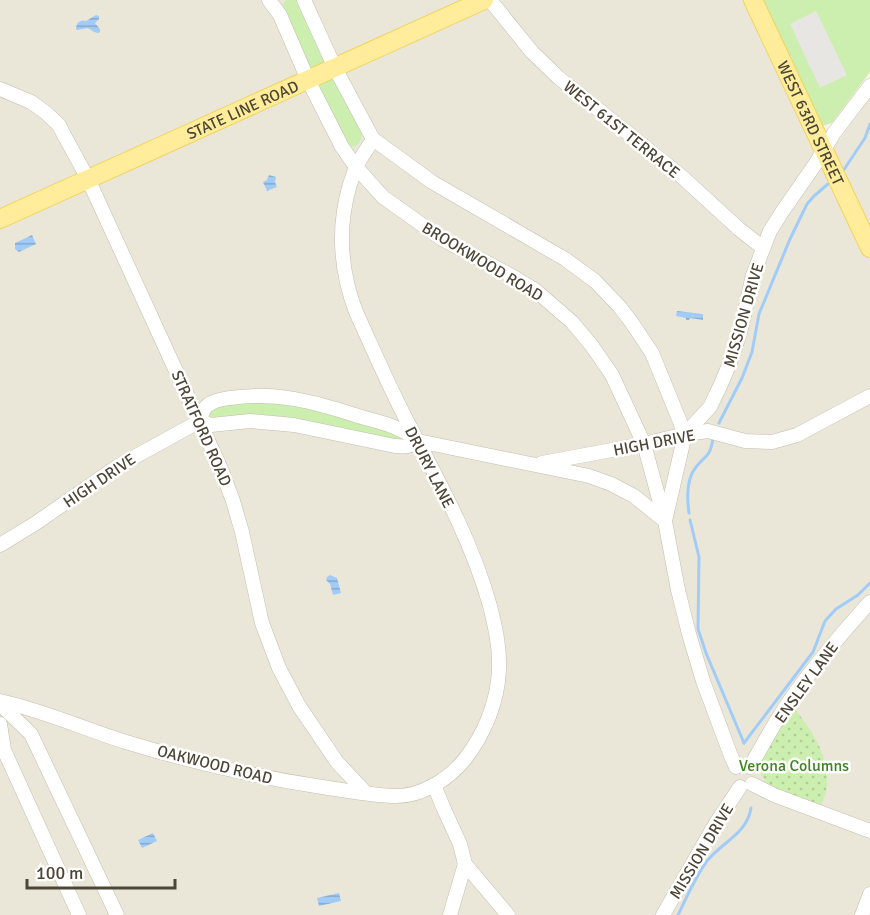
<svg xmlns="http://www.w3.org/2000/svg" width="870" height="915" viewBox="0 0 870 915" font-family="Signika,sans-serif">
<defs>
<pattern id="park-dots" width="8" height="8" patternUnits="userSpaceOnUse" patternTransform="scale(1.5)"><rect width="8" height="8" fill="#cceeaf"/><path d="M2 2h.1M6 6h.1" fill="none" stroke="#b1cd97" stroke-width="1.8" stroke-linecap="round"/></pattern>
<pattern id="water-rules" width="6" height="5" patternUnits="userSpaceOnUse" patternTransform="scale(1.5)"><rect width="6" height="5" fill="#a2ccf8"/><path d="M0 2.5h6" fill="none" stroke="#86a7ca"/></pattern>
</defs>
<rect width="100%" height="100%" fill="#f7f4ea"/>
<g fill="#ebe7d8">
<path d="M0 0H472L0 213Z"/>
<path d="M502 0H743L814 152 834 147 870 96V915H0V228Z"/>
</g>
<g fill="#cceeaf">
<path d="M286 0H299L327 62 314 69 310 67 307 61 284 11 283 4Z"/>
<path d="M760 0H870V72L832 123 822 126Z"/>
<path d="M333 77 337 81 362 134C361 142 357 148 349 146L320 90 319 84Z"/>
<path d="M244 401 303 405 406 435 409 442 211 419 209 415 210 411 213 408Z"/>
</g>
<path fill="url(#park-dots)" d="M792 706C810 727 829 754 827 784 827 791 823 800 821 807L772 787C765 783 760 775 760 767 761 756 786 718 792 706Z"/>
<path fill="#e8e6e2" d="M816 11 847 75 820 88 790 24Z"/>
<g fill="url(#water-rules)">
<path d="M96 15 99 16V19L95 23 100 29V32L98 33 94 32 88 28 77 30 76 29C76 23 80 19 86 21Z"/>
<path d="M269 175 276 177 275 182 277 187 267 191 263 182 267 180Z"/>
<path d="M32 235 36 244 19 252 15 249V243Z"/>
<path d="M677 311 703 314V320L690 318 689 320H686V318L676 316Z"/>
<path d="M330 575 337 578 341 593 333 595 330 584 326 580 327 577Z"/>
<path d="M153 833 157 841 142 848 138 840Z"/>
<path d="M339 893 341 901 319 906 317 898Z"/>
</g>
<g fill="none" stroke-linecap="round" stroke-linejoin="round">
<g stroke="#a2ccf8" stroke-width="3">
<path d="M843 171 865 138 870 124"/>
<path d="M719 423 742 378 752 352 759 314 790 239 807 204 814 196 828 184"/>
<path d="M689 513C687 499 686 479 696 467 707 453 709 459 713 439"/>
<path d="M690 520 699 557 698 629 706 653 744 743"/>
<path d="M744 743 813 652 825 621 836 609 858 595 870 583"/>
<path d="M678 915C687 897 695 877 707 861 722 842 747 834 751 808"/>
</g>
<g stroke="#c3beab" stroke-width="15">
<g id="minor">
<path d="M269 0 280 15 308 80 342 147 356 167 383 197 442 239 512 276 535 290 572 322 592 346 612 375 644 444 665 521"/>
<path d="M304 0 335 68 373 139 432 182 565 259 595 281 619 306 632 323 652 353 685 434"/>
<path d="M490 0 532 52 559 78 680 175 739 229 763 248"/>
<path d="M0 89 31 102 45 112 59 125 64 135 88 179 221 469 233 501 242 532 262 623 279 668 299 706 337 762 365 792"/>
<path d="M200 421 211 425 250 421 294 425 395 446C405 447 410 447 418 441"/>
<path d="M542 463 644 444 685 434 708 431 745 441 772 442 797 435 870 396"/>
<path d="M0 545 36 523 118 466 200 421C202 415 203 408 208 405 214 400 223 399 230 398 276 391 315 402 358 416 379 422 401 426 418 441L589 476 611 484 634 496 665 521"/>
<path d="M0 701C43 710 84 729 126 742 188 761 252 776 316 786 342 790 368 795 394 796 421 797 449 779 465 759 485 733 498 701 499 669 500 647 495 626 490 606 472 541 439 482 408 423 389 387 373 349 356 312 340 270 337 228 350 184 352 179 354 172 356 167 361 157 368 148 373 139"/>
<path d="M0 704 31 734 117 915"/>
<path d="M0 724 4 750 79 915"/>
<path d="M736 767 731 756 703 681 689 634 678 590 665 521 685 434 710 407 721 384 729 365 740 333 753 275 770 231 782 212 816 163 834 133 870 86"/>
<path d="M750 767C763 745 774 723 788 703 813 667 841 634 870 602"/>
<path d="M752 784 774 795 870 831"/>
<path d="M434 785 443 807 460 844 465 864 508 915"/>
<path d="M450 915 465 864"/>
<path d="M663 915 716 823 740 787"/>
<path d="M862 915 870 894"/>
</g>
</g>
<g stroke="#f1d35e" stroke-width="20">
<g id="major">
<path id="s1" d="M753 0 870 248"/>
<path id="s2" d="M0 219 484 0"/>
</g>
</g>
<use href="#minor" stroke="#fff" stroke-width="14"/>
<use href="#major" stroke="#ffed9b" stroke-width="18"/>
</g>
<g text-anchor="middle" stroke-width="5" stroke-linejoin="round" paint-order="stroke">
<g font-size="16" fill="#4c4637" stroke="#fff">
<text dy="6" stroke="none"><textPath href="#s2" startOffset="266">STATE LINE ROAD</textPath></text>
<text dy="6" stroke="none"><textPath href="#s1" startOffset="136">WEST 63RD STREET</textPath></text>
<text transform="translate(622 129) rotate(39)" y="6">WEST 61ST TERRACE</text>
<text transform="translate(483 261) rotate(31)" y="6">BROOKWOOD ROAD</text>
<text transform="translate(743 315) rotate(-74)" y="6">MISSION DRIVE</text>
<text transform="translate(202 428) rotate(66)" y="6">STRATFORD ROAD</text>
<text transform="translate(654 442) rotate(-11)" y="6">HIGH DRIVE</text>
<text transform="translate(430 467) rotate(63)" y="6">DRURY LANE</text>
<text transform="translate(99 480) rotate(-34)" y="6">HIGH DRIVE</text>
<text transform="translate(806 682) rotate(-54)" y="6">ENSLEY LANE</text>
<text transform="translate(215 764) rotate(14)" y="6">OAKWOOD ROAD</text>
<text transform="translate(701 851) rotate(-59)" y="6">MISSION DRIVE</text>
</g>
<g font-size="16" fill="#3e8522" stroke="#fff">
<text x="794" y="771">Verona Columns</text>
</g>
</g>
<path d="M27 879v9h148v-9" fill="none" stroke="#4c4637" stroke-width="3"/>
<text x="36" y="879" font-size="18" fill="#4c4637" stroke="#ffffff" stroke-width="4.5" paint-order="stroke">100 m</text>
</svg>
